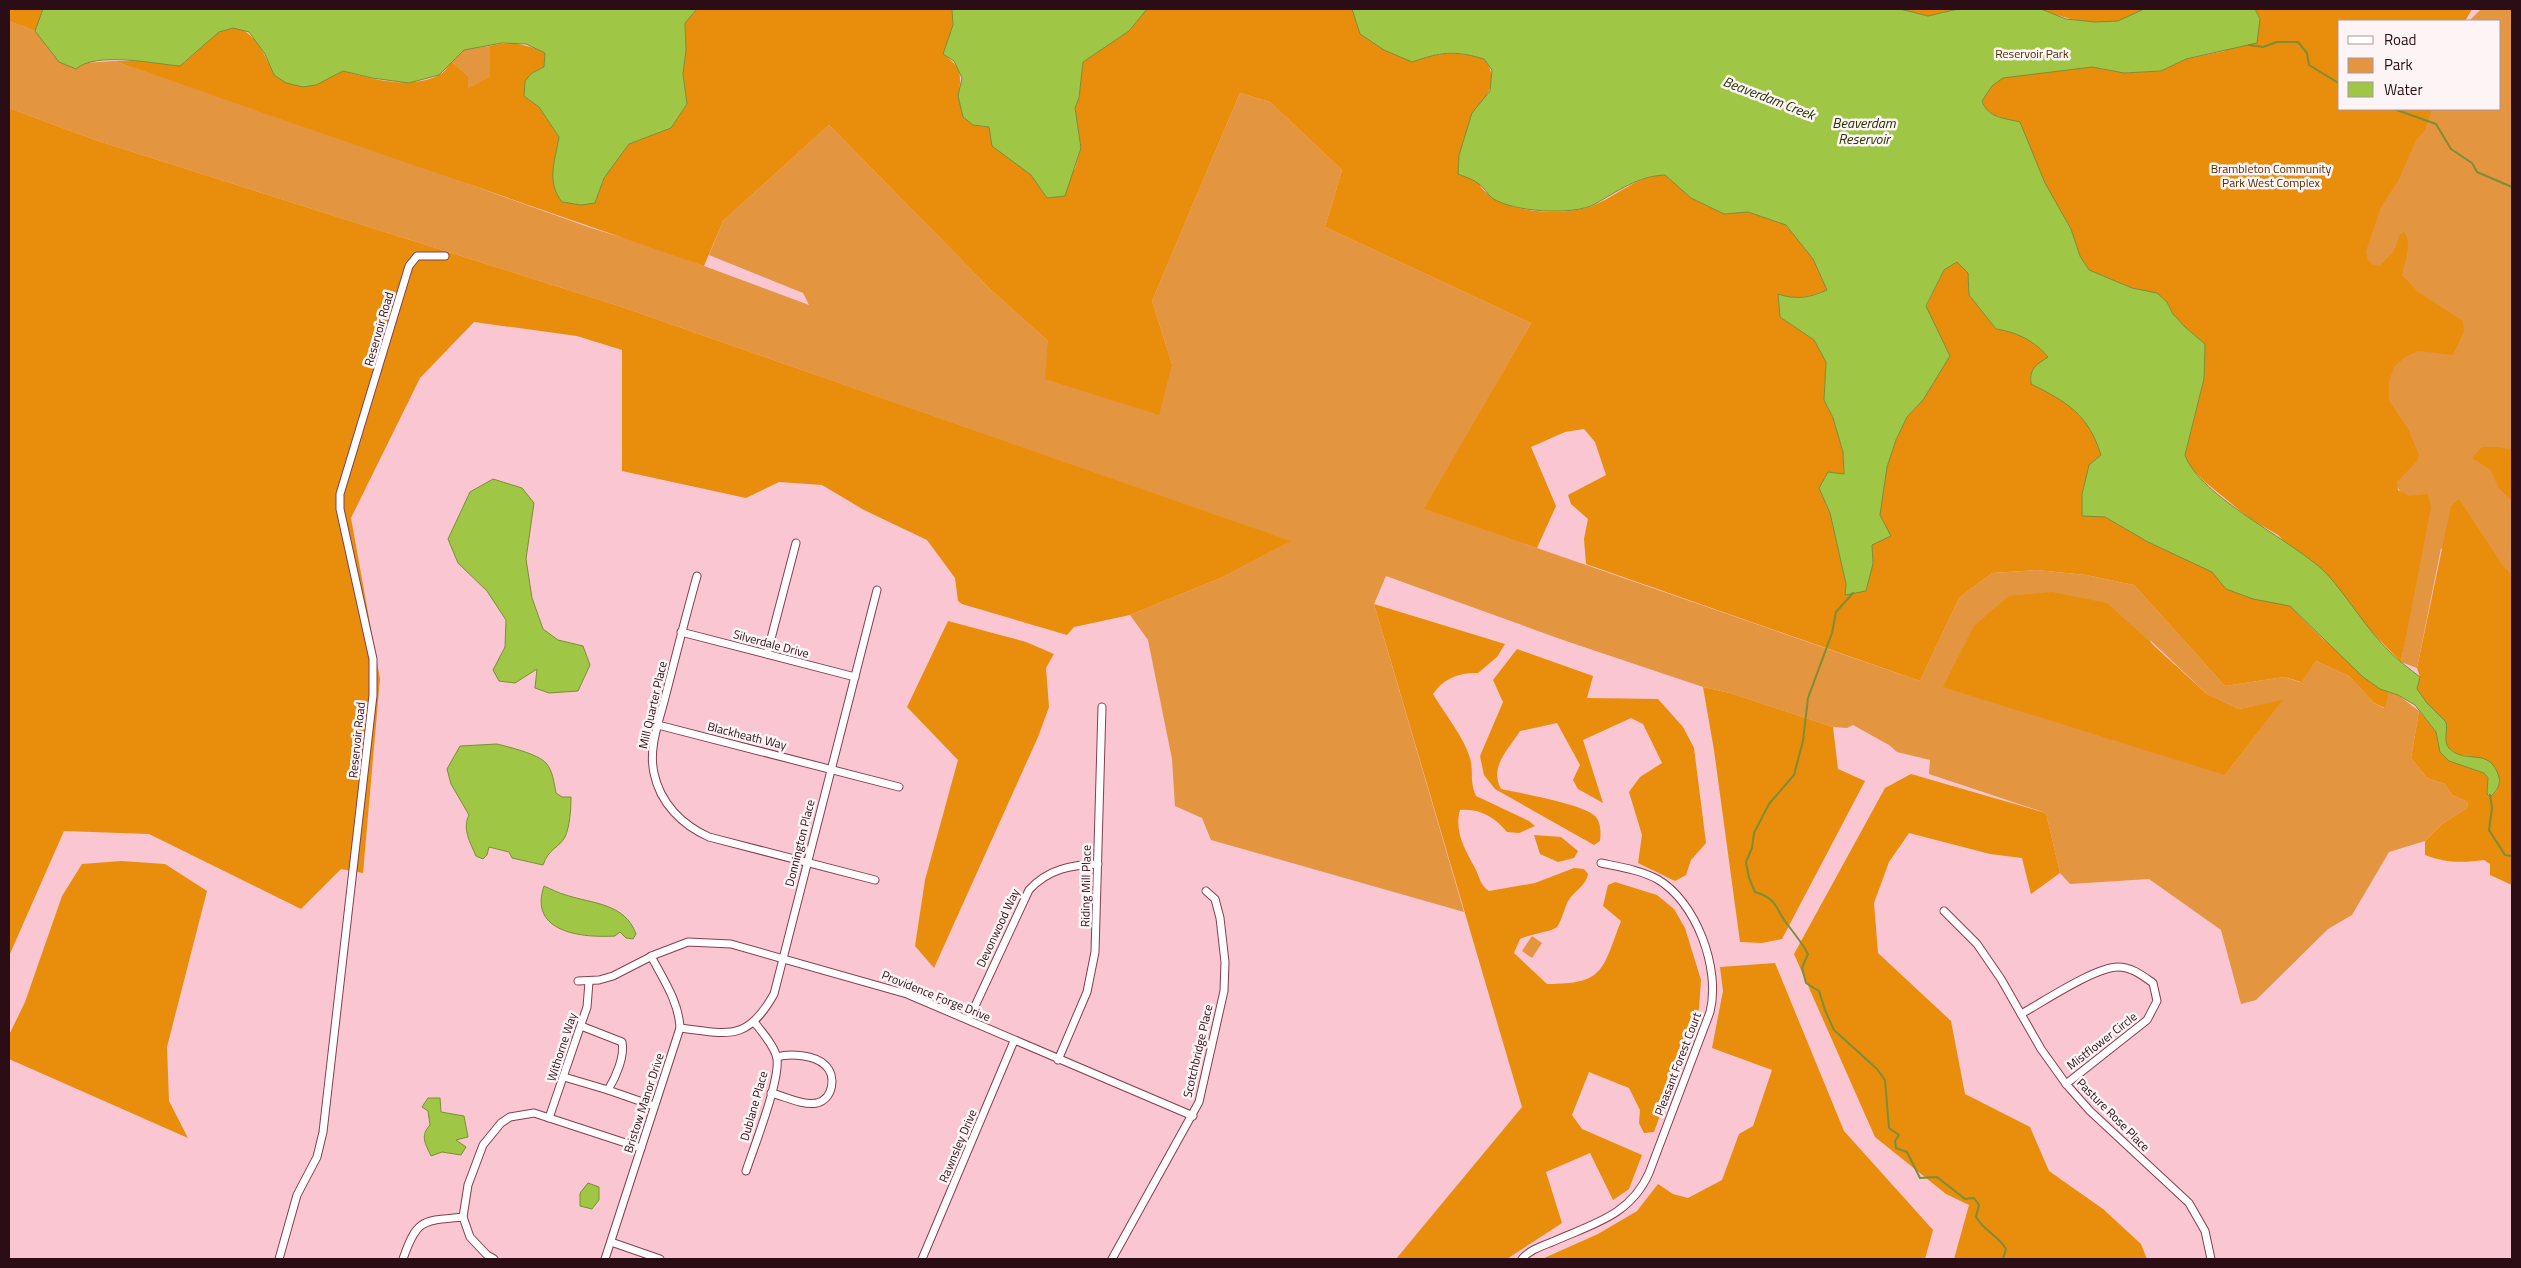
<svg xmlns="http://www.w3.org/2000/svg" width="2521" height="1268" viewBox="0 0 2521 1268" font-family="'Titillium Web',sans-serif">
<rect width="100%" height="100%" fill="#fac6d1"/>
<g fill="#e4953f" fill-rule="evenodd">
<path d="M2481 9H2512V645L2441 548 2417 668 2401 662 2425 525 2392 480 2341 250 2414 109H2500V21H2469Z"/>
<path d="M9 21 35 31 59 62 76 69 83 63 114 61 360 145 588 227 653 247 809 305 803 293 709 255 723 221 829 125 992 291 1048 341 1172 364 1152 301 1240 93 1270 102 1342 170 1325 227 1531 323 1425 509 1920 681 1959 598 1992 573 2037 570 2086 575 2134 585 2225 686 2284 677 2300 682 2316 661 2349 676 2374 703 2384 708 2389 692 2398 695 2419 711 2411 758 2427 778 2445 784 2452 795 2468 802 2467 808 2442 824 2425 841 2389 852 2352 915 2328 929 2256 1000 2241 1004 2221 930 2149 879 2070 884 2060 873 2046 813 1929 774 1930 760 1897 752 1889 745 1853 725 1847 728 1833 727 1730 693 1703 687 1563 640 1386 576 1374 604 1464 912 1211 840 1202 818 1175 806 1172 759 1148 640 1130 615 1223 577 1290 541 622 307 95 140 9 108ZM2150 640 2207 694 2239 709 2282 701 2225 775Z"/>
<path d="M490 46V76L468 90V76L452 62 463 50Z"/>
<path d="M1532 936 1542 943 1532 958 1522 951Z"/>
</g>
<g fill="#e98d0d">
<path d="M9 9H43L35 31 9 21Z"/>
<path d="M697 9H952L953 25 943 54C962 67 962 76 958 96L973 125 989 127 992 146 1031 175 1047 198 1075 169 1081 148 1075 107 1079 98 1083 62 1129 31 1147 9H1352L1360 34 1412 62C1441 52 1454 51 1484 58 1511 97 1460 102 1469 143 1472 155 1473 174 1479 184 1497 214 1563 217 1592 206 1618 196 1635 176 1665 175L1691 198 1724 214 1748 212 1786 225 1813 259 1827 290C1809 297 1797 300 1778 295L1780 317 1814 340 1826 362 1824 400 1833 418 1843 452 1844 474 1819 488 1830 513 1846 584 1873 564 1872 545 1887 467 1896 440 1907 417 1923 400 1950 356 1926 307 1944 270 1957 262 1968 273 1969 295 1996 329C2017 332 2034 340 2048 357V392C2072 403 2095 428 2101 455 2105 474 2104 497 2105 517L2148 542 2212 572 2226 589 2290 606 2323 639 2380 689 2389 692 2385 708 2374 703 2349 676 2316 661 2301 682 2284 677 2225 686 2134 585 2086 575 2037 570 1992 573 1959 598 1920 681 1586 564 1584 539 1588 519 1571 504 1568 495 1606 475 1595 442 1584 429 1565 432 1531 447 1556 506 1537 548 1424 509 1531 323 1325 227 1342 170 1270 102 1240 93 1152 301 1172 364 1159 415 1045 379 1048 341 992 291 829 125 723 221 704 266 114 61H139L180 66C193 56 205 42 218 33 247 13 265 54 274 75L316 85 343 71C372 79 410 90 439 75 444 73 448 66 452 62L468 76V89L490 76V46C511 41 526 44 545 53L544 67 532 73 524 96 539 107 559 137 553 170 595 202 604 178 629 144 671 128 687 104 683 74 686 50 685 23Z"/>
<path d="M1900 9H1958L1928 16Z"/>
<path d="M2041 9H2144C2136 13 2127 18 2119 21 2094 28 2064 18 2041 9Z"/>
<path d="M2255 9H2472L2465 21H2340V109H2432L2425 130 2416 140 2398 181 2381 207 2366 251 2367 259 2373 265 2380 266 2394 251 2400 234 2404 232C2413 244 2404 262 2402 275L2418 292 2463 321 2464 331 2453 355 2418 351 2405 357 2394 367 2389 381V401L2408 429 2419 455 2417 461 2397 482 2398 490 2409 496 2428 494 2431 507 2401 662 2278 535 2249 518 2205 482 2189 466 2185 455 2204 379 2205 344 2185 327 2173 314 2167 302 2157 294 2132 288 2089 270 2080 256 2071 229 2003 118C1992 115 1986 112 1982 101L1992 86 2002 78 2092 67 2124 73 2161 71 2186 59 2225 51 2260 19Z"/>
<path d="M9 108 95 140 622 307 1291 541 1223 577 1130 615 1074 627 1067 635 962 604 958 601 955 578 927 540 864 510 822 485 779 482 746 498 622 471V350L577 336 474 322 420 378 351 518 380 679 363 873 341 869 301 909 149 834 64 831 9 956Z"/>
<path d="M2482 447H2498L2512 450V501L2498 487 2491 470 2472 458Z"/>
<path d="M2459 499 2503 566 2512 575V885L2490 875V864L2484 860C2462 863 2446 863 2425 855V841L2442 824 2467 808 2468 802 2452 795 2445 784 2427 778 2411 758 2419 711 2436 732 2438 743 2449 761 2484 773 2488 778 2487 794 2489 796 2496 792 2500 781 2469 756 2458 755 2448 747 2445 742 2446 722 2427 703 2417 689 2420 677 2417 668 2451 506Z"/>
<path d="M2052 592 2107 603 2207 694 2239 709 2283 700 2225 775 1943 687 1974 626 2009 596Z"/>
<path d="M1374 604 1505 644 1497 657 1478 673C1461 672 1443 678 1433 694 1444 713 1464 737 1470 758 1474 772 1469 780 1476 796L1529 821 1535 826 1519 833 1507 832C1495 817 1479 808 1460 810 1454 831 1465 850 1475 868 1480 878 1480 885 1489 891L1535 883 1574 868 1584 869 1588 874C1586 886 1574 891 1568 901 1564 909 1562 920 1557 927 1551 932 1530 934 1520 939L1514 953 1547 984C1605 984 1602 970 1621 921L1603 906 1608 885 1615 882 1657 895 1674 909 1685 928 1701 980 1699 1009 1654 1132 1644 1133 1639 1123 1640 1110 1629 1088 1589 1072 1572 1115 1582 1129 1642 1155 1629 1189 1613 1200 1590 1153 1546 1172 1562 1223 1507 1259H1396L1522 1107Z"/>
<path d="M948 621 1026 642 1054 654 1046 668 1049 707 1038 737 934 968 915 946 925 880 958 760 907 707Z"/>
<path d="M1517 649 1593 676 1587 698 1658 699 1683 727 1694 748 1706 843 1691 860 1686 875 1675 881 1638 863 1642 835 1629 792 1640 777 1662 763 1643 724 1631 718 1583 740 1603 803 1578 789 1573 780 1580 765 1557 723 1520 731C1508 750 1489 767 1501 789 1519 793 1583 804 1595 816 1601 822 1601 833 1600 841L1594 845 1495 789 1484 775 1480 756 1503 702 1493 680Z"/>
<path d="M1703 687 1730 693 1833 727 1838 769 1865 781 1782 939 1762 943 1740 942 1714 750Z"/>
<path d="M1911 774 2046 813 2060 873 2031 894 2022 858 1990 854 1909 833 1889 862 1874 903 1878 953 1951 1021 1965 1094 2030 1127 2049 1171 2103 1209 2141 1244 2147 1259H1954L1969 1205 1946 1194 1875 1137 1794 954 1885 788Z"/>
<path d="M1534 835 1561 837 1578 851 1574 858 1558 862 1540 854Z"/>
<path d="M121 861 165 864 207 891 167 1047 169 1101 188 1138 9 1059V1035L25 1002 62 896 82 864Z"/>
<path d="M1775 963 1844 1131 1933 1230 1925 1259H1542L1598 1234 1637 1211 1658 1184 1673 1194 1688 1198 1722 1180 1739 1134 1753 1126 1772 1070 1712 1048 1723 991 1720 967Z"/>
</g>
<g fill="#9fc645" stroke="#7c8e37">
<path d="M43 9H697L685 23 686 50 683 74 687 104 671 128 629 144 604 178 595 203 581 205 562 202C546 182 555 161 559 137L539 107 524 96 525 81 532 73 544 67 545 53 526 44 502 43 464 50 439 75 409 83 372 78 343 71 316 85 303 87 286 83 274 75 265 54 249 32 233 28 219 32 180 66C155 64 96 51 76 69L59 62 35 31Z"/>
<path d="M952 9H1147L1129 31 1083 62 1079 98 1075 108 1081 148 1065 196 1047 198 1031 175 992 146 989 127 973 125 963 117 958 96 962 78 954 61 943 54 953 25Z"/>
<path d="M1352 9H1900L1928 16 1958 9H2041L2066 19 2095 22 2118 21 2144 9H2255L2260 19 2257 43 2186 59 2161 71 2124 73 2092 67 2003 78 1992 86 1982 101C1988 118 2004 118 2020 122L2045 183 2071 229 2080 256 2089 270 2132 288 2157 293 2167 302 2173 314 2185 327 2205 344 2204 379 2185 455C2200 497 2291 539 2326 573 2349 598 2366 629 2391 653 2400 662 2410 669 2420 677L2417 689 2427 703 2446 722C2448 731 2443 742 2449 748 2466 766 2489 745 2499 777 2501 785 2496 792 2490 797L2487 794 2488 778 2484 773 2449 761 2440 752 2436 732 2415 705 2398 695 2380 689 2363 677 2290 606 2253 599 2226 589 2212 572 2148 542 2105 517 2082 516V494L2089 465 2101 455C2088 414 2067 402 2031 384 2029 368 2036 365 2048 357 2034 340 2016 332 1996 329L1969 295 1968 273 1957 262 1944 270 1926 306 1950 356 1923 400 1907 417 1896 440 1887 467 1880 515 1891 536 1872 545 1873 564 1866 591 1845 595 1846 584 1830 513 1819 488 1828 472 1844 474 1843 452 1833 418 1824 400 1826 362 1814 340 1780 317 1778 294C1796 300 1809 298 1827 290L1813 259 1786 225 1748 212 1724 214 1691 198 1665 175C1638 176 1618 191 1595 204 1574 216 1512 212 1492 198 1487 194 1484 187 1479 184 1473 179 1465 177 1458 174L1459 155 1472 113 1490 91 1492 70 1484 59C1454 50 1441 52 1412 62L1384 50 1360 34Z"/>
<path d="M493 479 522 488 534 503 526 559 532 598 543 629 558 640 583 646 590 665 578 691 549 693 535 688 537 669 515 683 499 681 493 670 505 647 506 620 487 591 458 563 448 539 470 492Z"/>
<path d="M497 744C509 747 538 754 546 763 553 771 554 783 556 793L562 797H571C571 809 570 826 565 837 559 848 549 848 543 865L512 858 509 852 489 847 487 855 483 859 476 856C470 842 462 829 469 815L451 784 447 769 460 746Z"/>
<path d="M544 886C551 889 558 893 566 895 593 904 625 903 636 934L633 939 626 938 620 932 615 936C583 938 528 933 544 886Z"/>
<path d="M428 1098H440L441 1112 464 1116 468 1137 456 1140 466 1147 461 1155 442 1152 431 1156C425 1143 420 1136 430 1125L428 1111 422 1107Z"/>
<path d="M588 1183 599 1187V1200L592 1209 580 1206V1193Z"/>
</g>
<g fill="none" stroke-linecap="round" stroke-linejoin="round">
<g stroke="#7c8e37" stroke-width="2">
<path d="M2249 45 2263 47 2277 42H2298L2307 53 2309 65 2340 84"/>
<path d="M2394 109 2436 124 2451 149 2472 163 2477 172 2512 187"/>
<path d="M1853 593 1836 612 1832 633 1808 698 1803 741 1794 775 1769 804 1754 833 1752 848 1746 862 1749 878 1755 892C1778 899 1775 908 1787 924 1795 934 1802 943 1808 954L1802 968 1806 983 1819 991 1825 1010 1834 1030 1877 1069 1885 1080 1889 1128 1899 1135 1895 1141 1896 1148 1907 1152 1920 1178 1937 1177 1965 1199 1974 1198 1979 1205 1976 1217C1985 1232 1998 1235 2006 1249L2003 1259"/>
<path d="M2490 795 2492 808 2489 830 2505 855 2512 856"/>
</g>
<g stroke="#843e51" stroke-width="9">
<g id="street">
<path d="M697 576C686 615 676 655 666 694 660 719 648 747 654 773 660 803 682 825 709 837L875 880"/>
<path d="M681 632 855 677"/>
<path d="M767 654 796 543"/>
<path d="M658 725 899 787"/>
<path d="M1944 911 1977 944 2001 979 2041 1049 2066 1084 2090 1111 2189 1203 2205 1231 2211 1259"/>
<path d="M578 981 599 980 613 976 654 955 688 942 731 944 907 994 1193 1116"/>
<path d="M2021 1014C2043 1002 2095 967 2118 967 2132 967 2143 976 2153 983L2157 1001 2147 1020 2066 1084"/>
<path d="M969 1019 1029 890C1048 869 1071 865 1098 864"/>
<path d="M680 1028C729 1034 747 1042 774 994L877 590"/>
<path d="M1058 1060 1087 992 1095 952 1102 707"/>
<path d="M564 1077 608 1090C616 1077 625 1056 622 1042L581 1026"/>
<path d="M608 1090 654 1106"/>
<path d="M771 1093C784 1096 803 1106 817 1103 833 1099 837 1076 825 1065 815 1055 790 1053 777 1057"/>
<path d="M549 1118 587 1007 589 982"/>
<path d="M746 1171C754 1147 780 1081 777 1059 776 1048 762 1032 755 1023"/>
<path d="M611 1242 660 1259"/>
<path d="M279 1259 297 1195 317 1157 323 1132 373 695V659L340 509V494L409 266 417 256H445"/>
<path d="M403 1259C417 1218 423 1221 463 1217"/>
<path d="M494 1259 487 1255 470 1237 463 1217 468 1185 483 1145 501 1123 510 1117 534 1113 641 1148"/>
<path d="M605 1259 680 1028C679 1002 663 979 651 956"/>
<path d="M922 1259 1014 1041"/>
<path d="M1112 1259 1199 1102 1224 991 1225 962 1220 918 1215 899 1206 891"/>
<path d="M1522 1259C1529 1250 1542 1246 1552 1242 1592 1224 1630 1216 1649 1173L1710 1012C1721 969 1696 901 1657 879 1640 870 1620 867 1601 863"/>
</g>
</g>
<use href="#street" stroke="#fff" stroke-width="7"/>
</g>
<g text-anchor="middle" stroke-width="5" stroke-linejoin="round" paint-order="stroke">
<g font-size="12" fill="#532f01" stroke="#fdf4f6">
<text x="2032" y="58">Reservoir Park</text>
<text x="2271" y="173">Brambleton Community<tspan x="2271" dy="14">Park West Complex</tspan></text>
</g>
<g font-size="12" fill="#2a0d15" stroke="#fdf4f6">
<text transform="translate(379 329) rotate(-74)" y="4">Reservoir Road</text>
<text transform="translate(771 644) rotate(15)" y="4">Silverdale Drive</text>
<text transform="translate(653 705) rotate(-77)" y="4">Mill Quarter Place</text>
<text transform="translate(747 736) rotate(14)" y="4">Blackheath Way</text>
<text transform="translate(357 740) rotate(-84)" y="4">Reservoir Road</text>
<text transform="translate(800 843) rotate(-76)" y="4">Donnington Place</text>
<text transform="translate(1086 886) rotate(-89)" y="4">Riding Mill Place</text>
<text transform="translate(998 928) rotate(-65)" y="4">Devonwood Way</text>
<text transform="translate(936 996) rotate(22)" y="4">Providence Forge Drive</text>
<text transform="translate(2102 1041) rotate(-38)" y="4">Mistflower Circle</text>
<text transform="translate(562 1047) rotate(-72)" y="4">Withorne Way</text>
<text transform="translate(1198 1051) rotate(-77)" y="4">Scotchbridge Place</text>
<text transform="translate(1678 1064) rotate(-69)" y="4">Pleasant Forest Court</text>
<text transform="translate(644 1103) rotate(-72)" y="4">Bristow Manor Drive</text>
<text transform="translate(754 1106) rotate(-74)" y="4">Dublane Place</text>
<text transform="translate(2113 1115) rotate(45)" y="4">Pasture Rose Place</text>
<text transform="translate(958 1146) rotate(-67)" y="4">Rawnsley Drive</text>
</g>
<g font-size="14" font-style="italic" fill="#263400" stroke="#fdf4f6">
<text transform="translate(1769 98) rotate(21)" y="5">Beaverdam Creek</text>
<text x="1864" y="128">Beaverdam<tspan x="1864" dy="16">Reservoir</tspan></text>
</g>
</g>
<rect width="2521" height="1268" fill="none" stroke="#2a0d15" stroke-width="20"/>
<rect x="2338" y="20" width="162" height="90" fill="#fdf4f6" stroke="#a9989c"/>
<rect x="2348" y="36" width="25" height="8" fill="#ffffff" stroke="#a9989c"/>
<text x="2384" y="45" font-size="15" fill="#2a0d15">Road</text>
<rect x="2348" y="58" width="25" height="15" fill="#e4953f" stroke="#a9989c"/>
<text x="2384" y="70" font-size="15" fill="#2a0d15">Park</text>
<rect x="2348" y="82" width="25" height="15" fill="#9fc645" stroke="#a9989c"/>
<text x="2384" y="95" font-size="15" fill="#2a0d15">Water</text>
</svg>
